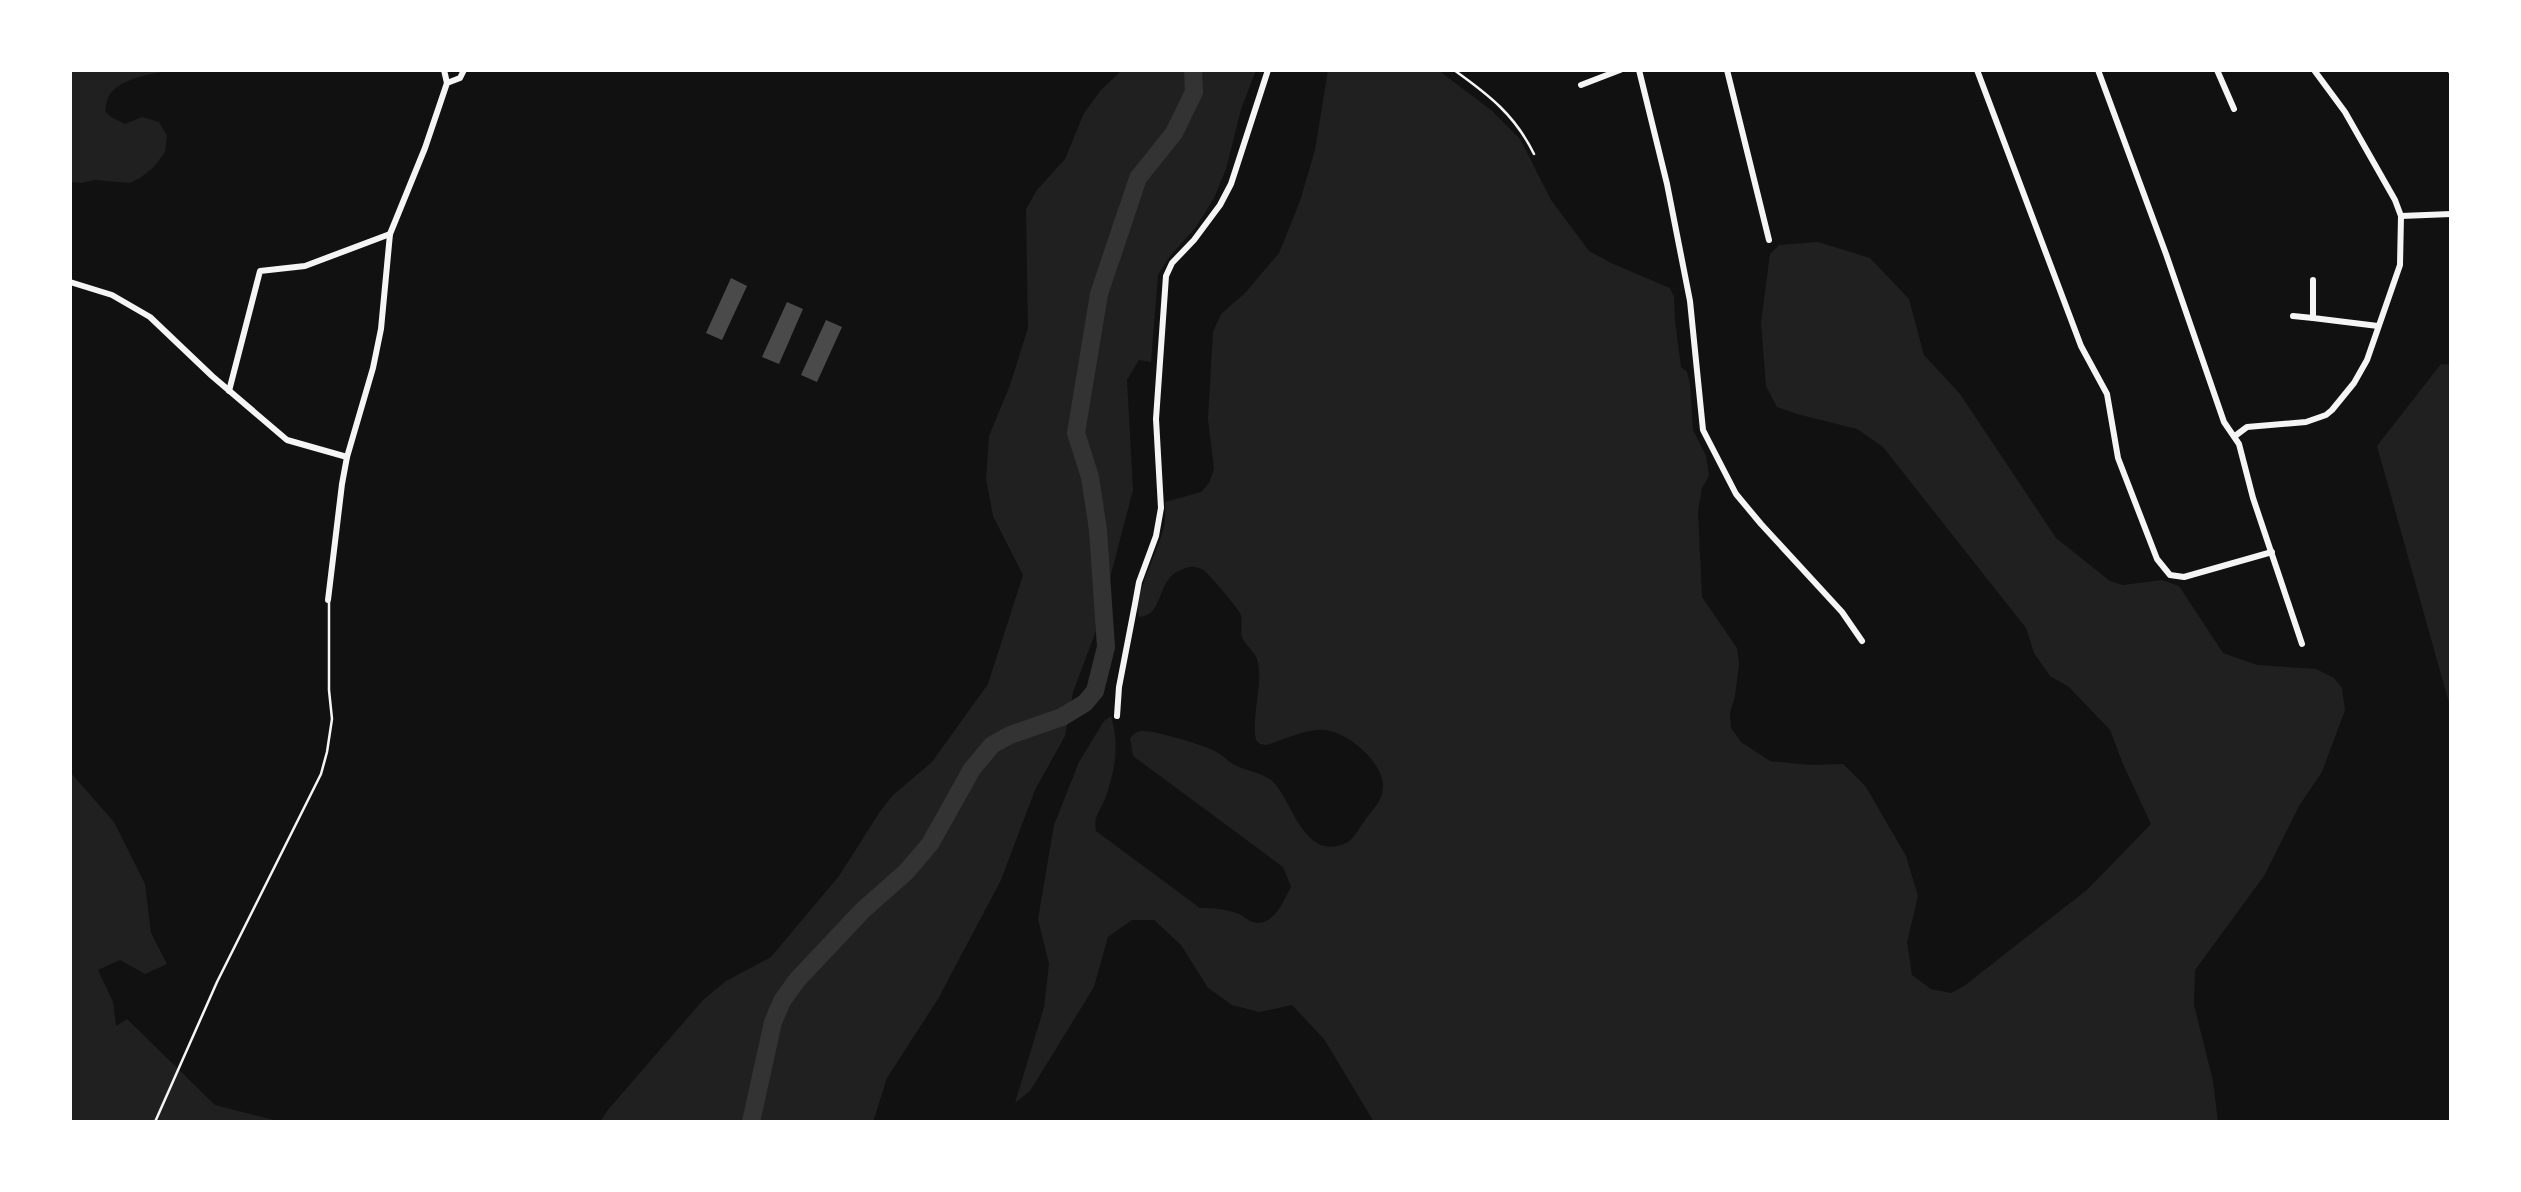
<svg xmlns="http://www.w3.org/2000/svg" width="2521" height="1192" viewBox="0 0 2521 1192" font-family="'IBM Plex Sans',sans-serif">
<rect width="100%" height="100%" fill="#111"/>
<g fill="#202020">
<path d="M70 70H175C155 73 123 77 110 94 107 98 106 106 105 111L111 117 125 124 142 117 159 122 167 136 165 152 154 167 140 178 130 183 95 180 82 183 70 182Z"/>
<path d="M1122 70H1256L1241 109 1226 169 1214 198 1196 227 1170 256 1158 275 1151 362 1139 360 1127 380 1133 490 1097 628 1073 692 1065 736 1035 790 1001 880 938 999 887 1078 873 1122H600L607 1111 703 1000 726 981 771 957 839 876 879 813 893 795 932 762 988 684 1023 575 993 516 986 479 989 436 1010 385 1028 328 1026 209 1037 190 1065 159 1084 113 1101 90Z"/>
<path d="M1328 70H1438L1491 110 1520 139 1551 200 1589 251 1611 263 1670 288 1674 297 1675 321 1681 367 1687 372 1690 384 1693 430 1706 456 1709 476 1702 488 1698 511 1702 597 1737 648 1739 664 1735 696 1730 713 1731 728 1741 742 1770 761 1809 765 1843 764 1866 787 1906 856 1918 896 1907 942 1912 975 1931 989 1951 993 1964 986 2088 889 2151 824 2123 764 2110 730 2069 687 2050 676 2034 653 2026 628 1883 447 1857 429 1797 414 1777 407 1766 386 1761 323 1770 254 1779 245 1818 242 1870 258 1909 299 1924 355 1960 394 2056 538 2110 581 2123 585 2162 580 2179 586 2223 653 2257 665 2316 669 2334 678 2342 688 2345 710 2322 772 2299 806 2264 876 2195 970 2194 1005 2213 1081 2218 1122H1374L1324 1039 1292 1005 1259 1012 1232 1005 1208 988 1181 945 1154 920H1132L1108 937 1094 987 1030 1091 1015 1103 1044 1007 1049 964 1038 919 1054 825 1079 762 1104 721 1111 716C1120 745 1115 771 1105 799 1100 811 1093 817 1096 831L1200 908C1213 908 1227 909 1239 914 1244 916 1248 921 1253 922 1273 928 1284 900 1291 887L1283 867 1133 756 1130 738C1135 733 1137 731 1144 731 1157 731 1203 745 1215 751 1223 755 1229 763 1237 766 1247 771 1262 773 1271 780 1293 799 1302 860 1344 844 1354 840 1359 828 1365 820 1372 810 1382 802 1383 788 1385 762 1343 727 1318 730 1301 731 1283 740 1267 745L1260 744 1256 740C1251 718 1264 681 1257 659 1254 651 1245 645 1242 637 1240 630 1243 622 1241 615 1239 609 1209 574 1203 570 1196 566 1190 566 1183 569 1154 579 1166 615 1139 617 1132 594 1163 546 1165 519 1166 514 1165 508 1165 502L1201 492 1209 483 1214 469 1208 419 1213 332 1221 314 1245 293 1279 253 1300 201 1315 150Z"/>
<path d="M2441 364 2451 365V710L2377 446Z"/>
<path d="M70 772 114 822 145 884 151 933 167 964 145 974 120 960 98 970 113 1002 116 1026 127 1019 215 1105 282 1122H70Z"/>
</g>
<g fill="none" stroke-linecap="round" stroke-linejoin="round">
<path stroke="#333" stroke-width="18" d="M751 1122 773 1022 782 1001 797 980 863 910 906 872 930 844 972 769 992 745 1010 735 1062 717 1085 703 1095 691 1106 647 1098 530 1090 477 1076 433 1099 294 1138 178 1174 133 1194 92 1193 70"/>
</g>
<g fill="#4a4a4a">
<path d="M731 278 747 286 722 340 706 333Z"/>
<path d="M787 302 803 309 779 364 762 357Z"/>
<path d="M826 320 842 327 817 382 801 375Z"/>
</g>
<g fill="none" stroke-linecap="round" stroke-linejoin="round">
<g stroke="#f5f5f5" stroke-width="2.5">
<path d="M1454 70C1489 95 1515 115 1534 154"/>
<path d="M155 1122 217 982 321 774 327 752 332 719 329 690V601"/>
</g>
<g stroke="#f5f5f5" stroke-width="6">
<path d="M444 70 447 83"/>
<path d="M1639 70 1667 184 1690 301 1703 430 1736 494 1761 524 1842 612 1862 641"/>
<path d="M1727 70 1769 240"/>
<path d="M1977 70 2081 346 2107 394 2118 458 2157 559 2170 575 2184 577 2272 552"/>
<path d="M2098 70 2166 254 2224 422 2239 444 2253 498 2302 644"/>
<path d="M2217 70 2234 109"/>
<path d="M2451 70V71"/>
<path d="M1581 85 1620 70"/>
<path d="M2401 216 2451 214"/>
<path d="M2313 280V318L2378 326"/>
<path d="M70 282 112 295 150 317 212 376 287 440 347 457"/>
<path d="M2293 316 2313 318"/>
<path d="M229 391 260 271 305 266 390 234"/>
<path d="M2235 436 2247 427 2306 422 2326 415 2332 410 2354 383 2367 360 2400 265 2401 216 2395 200 2345 112 2314 70"/>
<path d="M328 600 342 484 347 457 373 368 381 329 390 234 425 148 447 83 460 78 464 70"/>
<path d="M1117 716 1119 687 1135 604 1139 582 1156 536 1161 508 1156 419 1166 276 1172 263 1194 240 1220 205 1231 184 1268 70"/>
</g>
</g>
<rect width="2521" height="1192" fill="none" stroke="#ffffff" stroke-width="144"/>
</svg>
